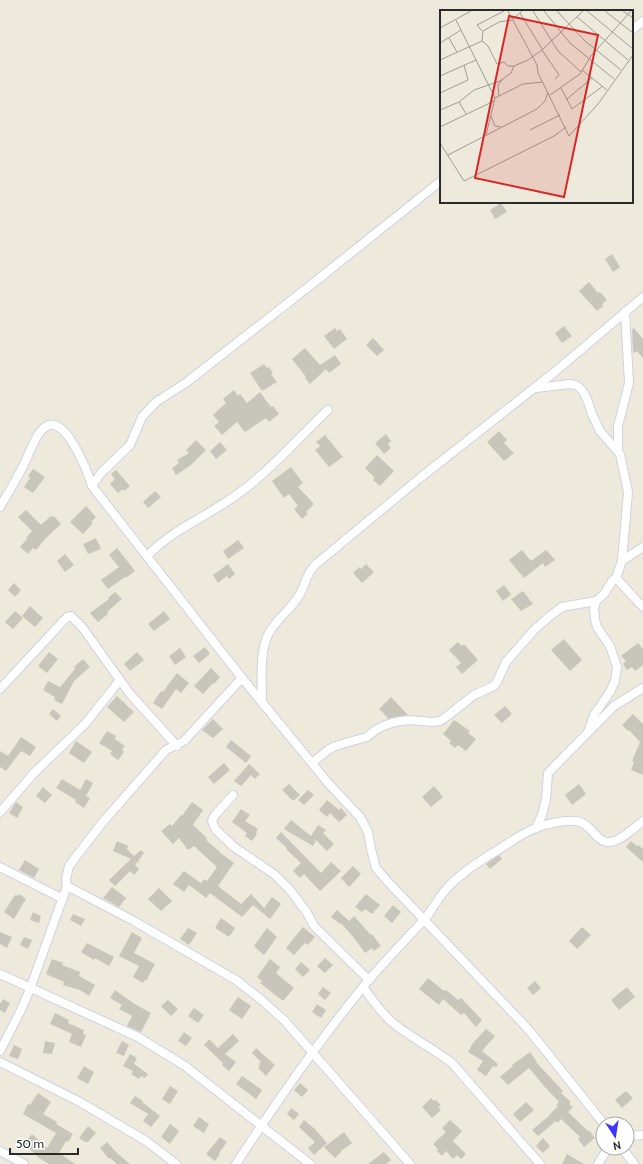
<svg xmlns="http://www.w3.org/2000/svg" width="643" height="1164" viewBox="0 0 643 1164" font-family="Cabin,sans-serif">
<rect width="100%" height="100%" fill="#edeadb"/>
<g fill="#c8c6bb">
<path d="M501 203 507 212 495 219 490 210Z"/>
<path d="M612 254 620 267 613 272 605 259Z"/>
<path d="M589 282 598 293 600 292 607 300 602 304 603 306 597 311 579 291Z"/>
<path d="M564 326 572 336 562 343 555 333Z"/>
<path d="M335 328 337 331 340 329 347 339 334 349 324 336Z"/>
<path d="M634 328 643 339V358L637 351 634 353 633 352 632 330Z"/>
<path d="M373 338 384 350 377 356 366 345Z"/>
<path d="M305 348 320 365 335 355 341 364 329 373 326 369 310 384 305 378 306 377 292 359Z"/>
<path d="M264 364 267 368 269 367 273 373 271 374 277 382 262 391 250 373Z"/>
<path d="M234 390 238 396 240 394 247 403 260 392 271 407 273 406 279 414 269 422 266 418 245 432 237 422 222 435 214 426 219 422 213 415 226 403 223 399Z"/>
<path d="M499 431 507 440 504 443 514 453 504 461 487 442Z"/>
<path d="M386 434 391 441 388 444 391 448 384 454 375 443Z"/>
<path d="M325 435 343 457 329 467 315 450 320 446 316 442Z"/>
<path d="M196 440 206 450 191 465 176 475 172 468 179 463 177 460 189 453 186 450Z"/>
<path d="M220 442 227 450 216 459 210 451Z"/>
<path d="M377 455 394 471 380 486 373 480 375 478 365 468Z"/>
<path d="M291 467 303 483 298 487 314 504 306 512 308 514 302 519 294 509 298 506 289 494 284 498 272 481Z"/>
<path d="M33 469 45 477 33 493 24 487 30 478 28 476Z"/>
<path d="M116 470 130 486 124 491 123 489 118 493 110 484 115 479 111 474Z"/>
<path d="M155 491 161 497 148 508 143 502Z"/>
<path d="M86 506 96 517 91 522 93 523 83 534 70 522Z"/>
<path d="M26 510 40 524H42L51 516 53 517 54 516 61 524 46 538 36 550 33 548 28 554 20 547 27 539 26 538 32 531 18 517Z"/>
<path d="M96 538 101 549 88 554 83 544Z"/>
<path d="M238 540 244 548 228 559 223 551Z"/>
<path d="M117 548 135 571 126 578 125 577 108 589 101 580 119 567 109 555Z"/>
<path d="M522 550 531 561 546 550 555 560 545 567 543 563 524 578 509 560Z"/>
<path d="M65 554 74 565 65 572 57 561Z"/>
<path d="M228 564 235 574 229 579 227 576 218 583 213 575Z"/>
<path d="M366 564 374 572 362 583 353 573 359 567 361 569Z"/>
<path d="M14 583 21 590 15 597 8 590Z"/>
<path d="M504 585 511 594 503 601 496 591Z"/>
<path d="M523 591 533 604 521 611 511 599Z"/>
<path d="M115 592 122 599 107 612 108 614 98 622 90 613 109 599 108 598Z"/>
<path d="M30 606 43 618 35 627 22 616Z"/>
<path d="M15 611 23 618 13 629 5 622Z"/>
<path d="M164 611 170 619 154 631 148 624Z"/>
<path d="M564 639 582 660 570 671 551 650Z"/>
<path d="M458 642 462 646 464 644 478 660 462 674 456 667 461 663 449 650Z"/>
<path d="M638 643 643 649V665L635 671 632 667 627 670 623 664 626 661 621 656Z"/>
<path d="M205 647 210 654 199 663 193 656Z"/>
<path d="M180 648 186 657 175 665 169 656Z"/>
<path d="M49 652 58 659 47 673 38 666Z"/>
<path d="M137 652 144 660 130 671 124 664Z"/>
<path d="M83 659 90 667 74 681 62 704 54 700 55 697 43 690 48 681 60 687 75 669 74 667Z"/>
<path d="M211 668 220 677 214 684 213 683 203 694 194 686Z"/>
<path d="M177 673 189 683 181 693 176 689 162 709 153 703 161 691 163 692Z"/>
<path d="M117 696 134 712 124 722 107 707Z"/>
<path d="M391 697 408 715 387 719 388 718 379 709Z"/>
<path d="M505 706 512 714 502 723 494 715Z"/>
<path d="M53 709 61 716 57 721 49 714Z"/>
<path d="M633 714 643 724V775L631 770 634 762 632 761 640 742 629 730 628 731 622 725Z"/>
<path d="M213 719 223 729 213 738 202 730Z"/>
<path d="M454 720 470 731 468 733 476 739 466 751 458 745 455 748 449 743 451 741 443 734Z"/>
<path d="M107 731 116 736 115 739 125 746 122 750 124 752 118 760 110 754 112 751 99 743Z"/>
<path d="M21 737 36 747 30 756 21 751 6 771 0 767V751L8 756Z"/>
<path d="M231 740 251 756 246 763 226 747Z"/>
<path d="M76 741 92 752 84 763 69 753Z"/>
<path d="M224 763 230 770 214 784 208 777Z"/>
<path d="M249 764 260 774 255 779 251 775 241 786 234 781Z"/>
<path d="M62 779 80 790 86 779 93 783 86 796 90 798 84 808 75 802 76 800 56 788Z"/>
<path d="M289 784 300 795 293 801 282 790Z"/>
<path d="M579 784 586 794 572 805 565 795Z"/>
<path d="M434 786 443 797 431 807 422 797Z"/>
<path d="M43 787 52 795 45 803 36 796Z"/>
<path d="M308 790 314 795 304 805 298 800Z"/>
<path d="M327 800 339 810 341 808 347 815 339 822 330 813 327 817 319 810Z"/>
<path d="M16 802 23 807 17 818 9 813Z"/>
<path d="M192 802 203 810 193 825 207 838 206 840 220 852H219L234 863 218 886 241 904 251 894 264 908 272 897 281 904 270 919 253 905 242 917 210 893 206 898 189 885 184 892 173 884 184 871 201 883 204 879 207 881 217 867 194 846 188 850 179 838 173 844 161 831 170 824 172 826 181 815 182 816Z"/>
<path d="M241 809 250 815 245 821 258 829 256 832 257 834 252 841 245 836 247 833 232 822Z"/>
<path d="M291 820 311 836 318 825 326 830 323 833 334 844 327 851 316 840 313 846 284 829Z"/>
<path d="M281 832 321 873 331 862 341 871 320 891 304 874 300 878 293 871 301 863 286 849 287 848 276 838Z"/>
<path d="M117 841 128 846 127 849 134 856 141 850 144 853 138 861 140 863 137 862 135 865 139 869 134 875 130 871 115 886 109 880 131 859 113 851Z"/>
<path d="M631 841 637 846 638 845 643 849V862L626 847Z"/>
<path d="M499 855 502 859 490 869 486 864Z"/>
<path d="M25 860 39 869 34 878 19 870Z"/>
<path d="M353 866 361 874 349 887 341 878Z"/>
<path d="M112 887 126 898 119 907 103 898Z"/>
<path d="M159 888 172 901 161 911 148 899Z"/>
<path d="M19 894 26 899 14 919 4 912 15 895 18 896Z"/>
<path d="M366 894 380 905 372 914 365 909 362 912 355 907Z"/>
<path d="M393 905 401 912 392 923 384 916Z"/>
<path d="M337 910 349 921 354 916 371 935 372 934 381 946 374 951 372 948 365 953 354 938 341 923 340 924 331 917Z"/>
<path d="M33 912 41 916 39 923 30 920Z"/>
<path d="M73 914 85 919 81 926 70 920Z"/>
<path d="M221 918 235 928 229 937 215 928Z"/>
<path d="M303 927 315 937 308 945 305 943 294 955 286 948Z"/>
<path d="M582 927 591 935 577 949 569 941Z"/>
<path d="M188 928 197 933 189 945 180 939Z"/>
<path d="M267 928 277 937 264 955 254 946Z"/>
<path d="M0 932 12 937 7 948 0 944Z"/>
<path d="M132 932 142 938 134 953 155 964 146 981 144 980 143 983 133 977 139 966 119 956Z"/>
<path d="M24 937 32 940 28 949 20 945Z"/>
<path d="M87 943 114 957 109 966 95 958 94 960 81 952Z"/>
<path d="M325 958 333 965 325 973 317 966Z"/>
<path d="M52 959 63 963 62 965 80 972 79 976 95 985 89 996 80 990 63 985 64 982 46 974Z"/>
<path d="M270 959 280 967 276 973 294 988 283 1001 260 983 262 981 257 977Z"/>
<path d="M301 962 310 970 303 977 295 969Z"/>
<path d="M428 978 444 991 446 990 458 1000 461 998 482 1020 476 1027 464 1013 461 1015 443 999 439 1005 419 989Z"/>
<path d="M535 981 541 988 533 995 527 988Z"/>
<path d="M323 987 331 993 325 1000 318 994Z"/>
<path d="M627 987 635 997 619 1010 611 1000Z"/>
<path d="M115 990 133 1003 151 1013 141 1032 127 1026 132 1016 119 1009 122 1005 110 998Z"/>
<path d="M238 997 251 1006 242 1019 229 1010Z"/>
<path d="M3 999 10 1003 5 1013 0 1010V1004Z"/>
<path d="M168 1000 178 1009 171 1016 161 1006Z"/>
<path d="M317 1004 326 1010 321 1018 312 1012Z"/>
<path d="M194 1008 204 1015 198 1023 188 1016Z"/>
<path d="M55 1013 69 1020 68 1023 84 1030 83 1034 86 1035 81 1047 69 1042 72 1034 50 1024Z"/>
<path d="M486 1029 495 1036 482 1051 498 1064 496 1067 493 1066 486 1076 477 1070 483 1061 468 1052 473 1043Z"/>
<path d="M184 1032 192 1038 186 1046 178 1041Z"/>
<path d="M233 1034 239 1041 225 1054 236 1062 229 1071 222 1065 223 1063 204 1045 209 1039 218 1048Z"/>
<path d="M45 1041 55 1043 52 1054 43 1053Z"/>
<path d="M122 1041 129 1045 124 1056 116 1053Z"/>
<path d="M14 1045 22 1049 18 1059 9 1056Z"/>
<path d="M256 1048 275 1065 266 1076 258 1068 260 1066 259 1064 261 1062 252 1053Z"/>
<path d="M530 1052 537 1062H536L563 1091 561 1093 571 1102 569 1104 573 1107 568 1112 588 1131 589 1130 595 1138 584 1147 578 1139 580 1137 561 1119 558 1123 556 1121 538 1136 532 1130 550 1115H549L558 1106 556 1105 559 1102 544 1086 529 1068 508 1085 500 1077 513 1066 512 1065Z"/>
<path d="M130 1054 137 1058 134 1064 148 1074 145 1078 141 1076 139 1079 131 1074 133 1071 123 1066Z"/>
<path d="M84 1066 94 1072 88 1084 77 1078Z"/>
<path d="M242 1076 262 1090 256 1099 236 1084Z"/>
<path d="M300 1083 308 1090 302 1097 294 1090Z"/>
<path d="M170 1086 178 1091 170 1104 162 1099Z"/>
<path d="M626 1091 633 1098 622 1108 615 1100Z"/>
<path d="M38 1093 51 1102 43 1114 57 1122 56 1124 73 1134 68 1142 66 1141 59 1153 75 1164H49L39 1158 24 1143 32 1134 47 1148 56 1133 23 1114 28 1104 30 1105Z"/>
<path d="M135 1096 143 1101 142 1102 160 1116 151 1127 143 1121 148 1114 130 1103Z"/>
<path d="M431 1098 434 1101 436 1100 441 1105 438 1107 441 1110 432 1118 422 1107Z"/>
<path d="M526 1102 534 1110 520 1122 513 1114Z"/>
<path d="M291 1108 299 1114 294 1120 287 1114Z"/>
<path d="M199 1117 209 1124 204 1133 193 1126Z"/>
<path d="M304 1120 315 1129 327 1143 314 1155 308 1148 315 1142 299 1127Z"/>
<path d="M450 1120 462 1131 453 1141 466 1154 461 1159 457 1155 453 1159 446 1151 442 1156 437 1151 438 1149 433 1144 446 1132 442 1128Z"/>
<path d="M170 1124 179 1131 170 1144 161 1137Z"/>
<path d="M88 1126 96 1133 88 1142H85L79 1138Z"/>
<path d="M344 1132 352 1143 341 1151H342L335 1158 324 1147Z"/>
<path d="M220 1137 227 1142 219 1153 220 1154 215 1161 206 1154Z"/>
<path d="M543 1138 550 1146 543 1153 536 1146Z"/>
<path d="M107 1142 117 1153 130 1164H117L110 1158 109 1159 100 1148Z"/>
<path d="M384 1152 391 1160 386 1164H368Z"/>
<path d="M567 1154 584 1164H562Z"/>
</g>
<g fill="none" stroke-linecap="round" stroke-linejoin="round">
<g stroke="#d1d0e4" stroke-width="10">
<g id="street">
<path d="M632 30 643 21"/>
<path d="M536 388 570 384 576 385 582 390 587 399 592 414 600 431 620 454 628 492 622 561 616 578 613 580 604 594 596 601 594 609 595 620 597 627 610 646 617 667 615 681 610 692 594 715 588 732"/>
<path d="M618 450V426L629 383 625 312"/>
<path d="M92 486 101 473 130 445 142 417 156 402 187 382 321 277 441 181"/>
<path d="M0 507C8 493 17 479 24 464 29 454 36 433 45 427 65 412 88 473 92 486L242 678 329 784 360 817 368 832 371 849 376 868 389 883 529 1030 604 1124"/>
<path d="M147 556C174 528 211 515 242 491 274 467 299 437 328 410"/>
<path d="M622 561 643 547"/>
<path d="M616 578 643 607"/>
<path d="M0 689 67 617 71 616 82 627 130 694 177 746"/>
<path d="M262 703C262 683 259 650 269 633 277 618 292 609 300 594 306 583 305 576 315 565L420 478 556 371 643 297"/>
<path d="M312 763 328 750 335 746 367 737 374 731 383 726 395 722 409 720 433 722 440 721 446 717 474 695 494 686 497 682 506 662 534 630 550 616 562 607 596 601"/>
<path d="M233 795 215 815 212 821 216 830 234 847 274 874 290 890 306 911 314 926 369 980"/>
<path d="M0 812 35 772 85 724 120 680"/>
<path d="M536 828 542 815 546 799 548 773 614 706 643 688"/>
<path d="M0 867 63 899"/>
<path d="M67 886 132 920 236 980 258 997 284 1020 410 1164"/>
<path d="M0 974 138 1037 185 1066 310 1164"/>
<path d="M363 987C372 999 381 1013 393 1023 411 1038 433 1048 452 1063L540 1164"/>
<path d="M0 1051 21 1010 30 989 67 886 66 879 69 866 102 823 166 750 184 741 242 678"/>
<path d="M0 1062 80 1102 146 1141 176 1164"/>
<path d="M627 1136 643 1135"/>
<path d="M622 1148 634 1164"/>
<path d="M0 1151 24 1164"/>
<path d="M236 1164C277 1101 320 1039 368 981 386 960 405 940 424 920 433 909 439 896 449 886 465 870 483 859 501 848 512 841 524 832 536 828 545 824 565 820 575 821 596 823 595 851 619 839 627 835 635 827 643 821"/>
<path d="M598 1164 608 1148"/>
</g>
</g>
<use href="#street" stroke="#fff" stroke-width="8"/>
</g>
<g transform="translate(440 10)">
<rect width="193" height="193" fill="#edeadb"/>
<path fill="none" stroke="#9f9d94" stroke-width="1" d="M68 1 97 55 98 63 129 126 158 94 193 45M93 1 118 41 141 62M104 1 130 33 174 69M117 1 145 31 181 60M147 1 193 39M165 1 193 23M183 1 193 8M80 3 102 39M137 7 188 50M16 10 55 88M0 18 31 1M42 21 37 15 64 1M9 28 17 42M42 31 48 36 57 54 64 52 68 56H74L88 50 102 40 143 1M0 33 21 20M102 40 119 65 115 69M0 50 42 31 43 21 59 12 72 10 82 1M142 60 167 80M0 66 36 50M121 78 132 99 163 76M0 83 28 70 24 55M110 85 140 64 151 46 191 1M59 86 58 75 63 69M127 89 152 68M19 92 26 104M0 100 19 92 34 80 60 71 71 63 74 56M51 106 55 116 61 117M0 117 54 91M90 120 120 105M46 125 55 88 83 74 103 72M0 133 24 171 114 126 126 117M8 145 97 99 105 91 108 82"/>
<path fill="#d62828" fill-opacity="0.15" stroke="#d62828" stroke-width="2" d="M69 6 158 25 124 187 35 168Z"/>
<rect width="193" height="193" fill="none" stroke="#2a2a2a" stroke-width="2"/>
</g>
<g transform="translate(615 1136) rotate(168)"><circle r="19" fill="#ffffff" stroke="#aaaaaa"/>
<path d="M0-3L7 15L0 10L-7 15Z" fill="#4136ff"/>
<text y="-6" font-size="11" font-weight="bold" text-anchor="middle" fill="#2a2a2a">N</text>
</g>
<path d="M10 1148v6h68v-6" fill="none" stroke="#2a2a2a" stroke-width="2"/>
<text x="16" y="1148" font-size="12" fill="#2a2a2a" stroke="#ffffff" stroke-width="3" paint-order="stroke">50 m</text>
</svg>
